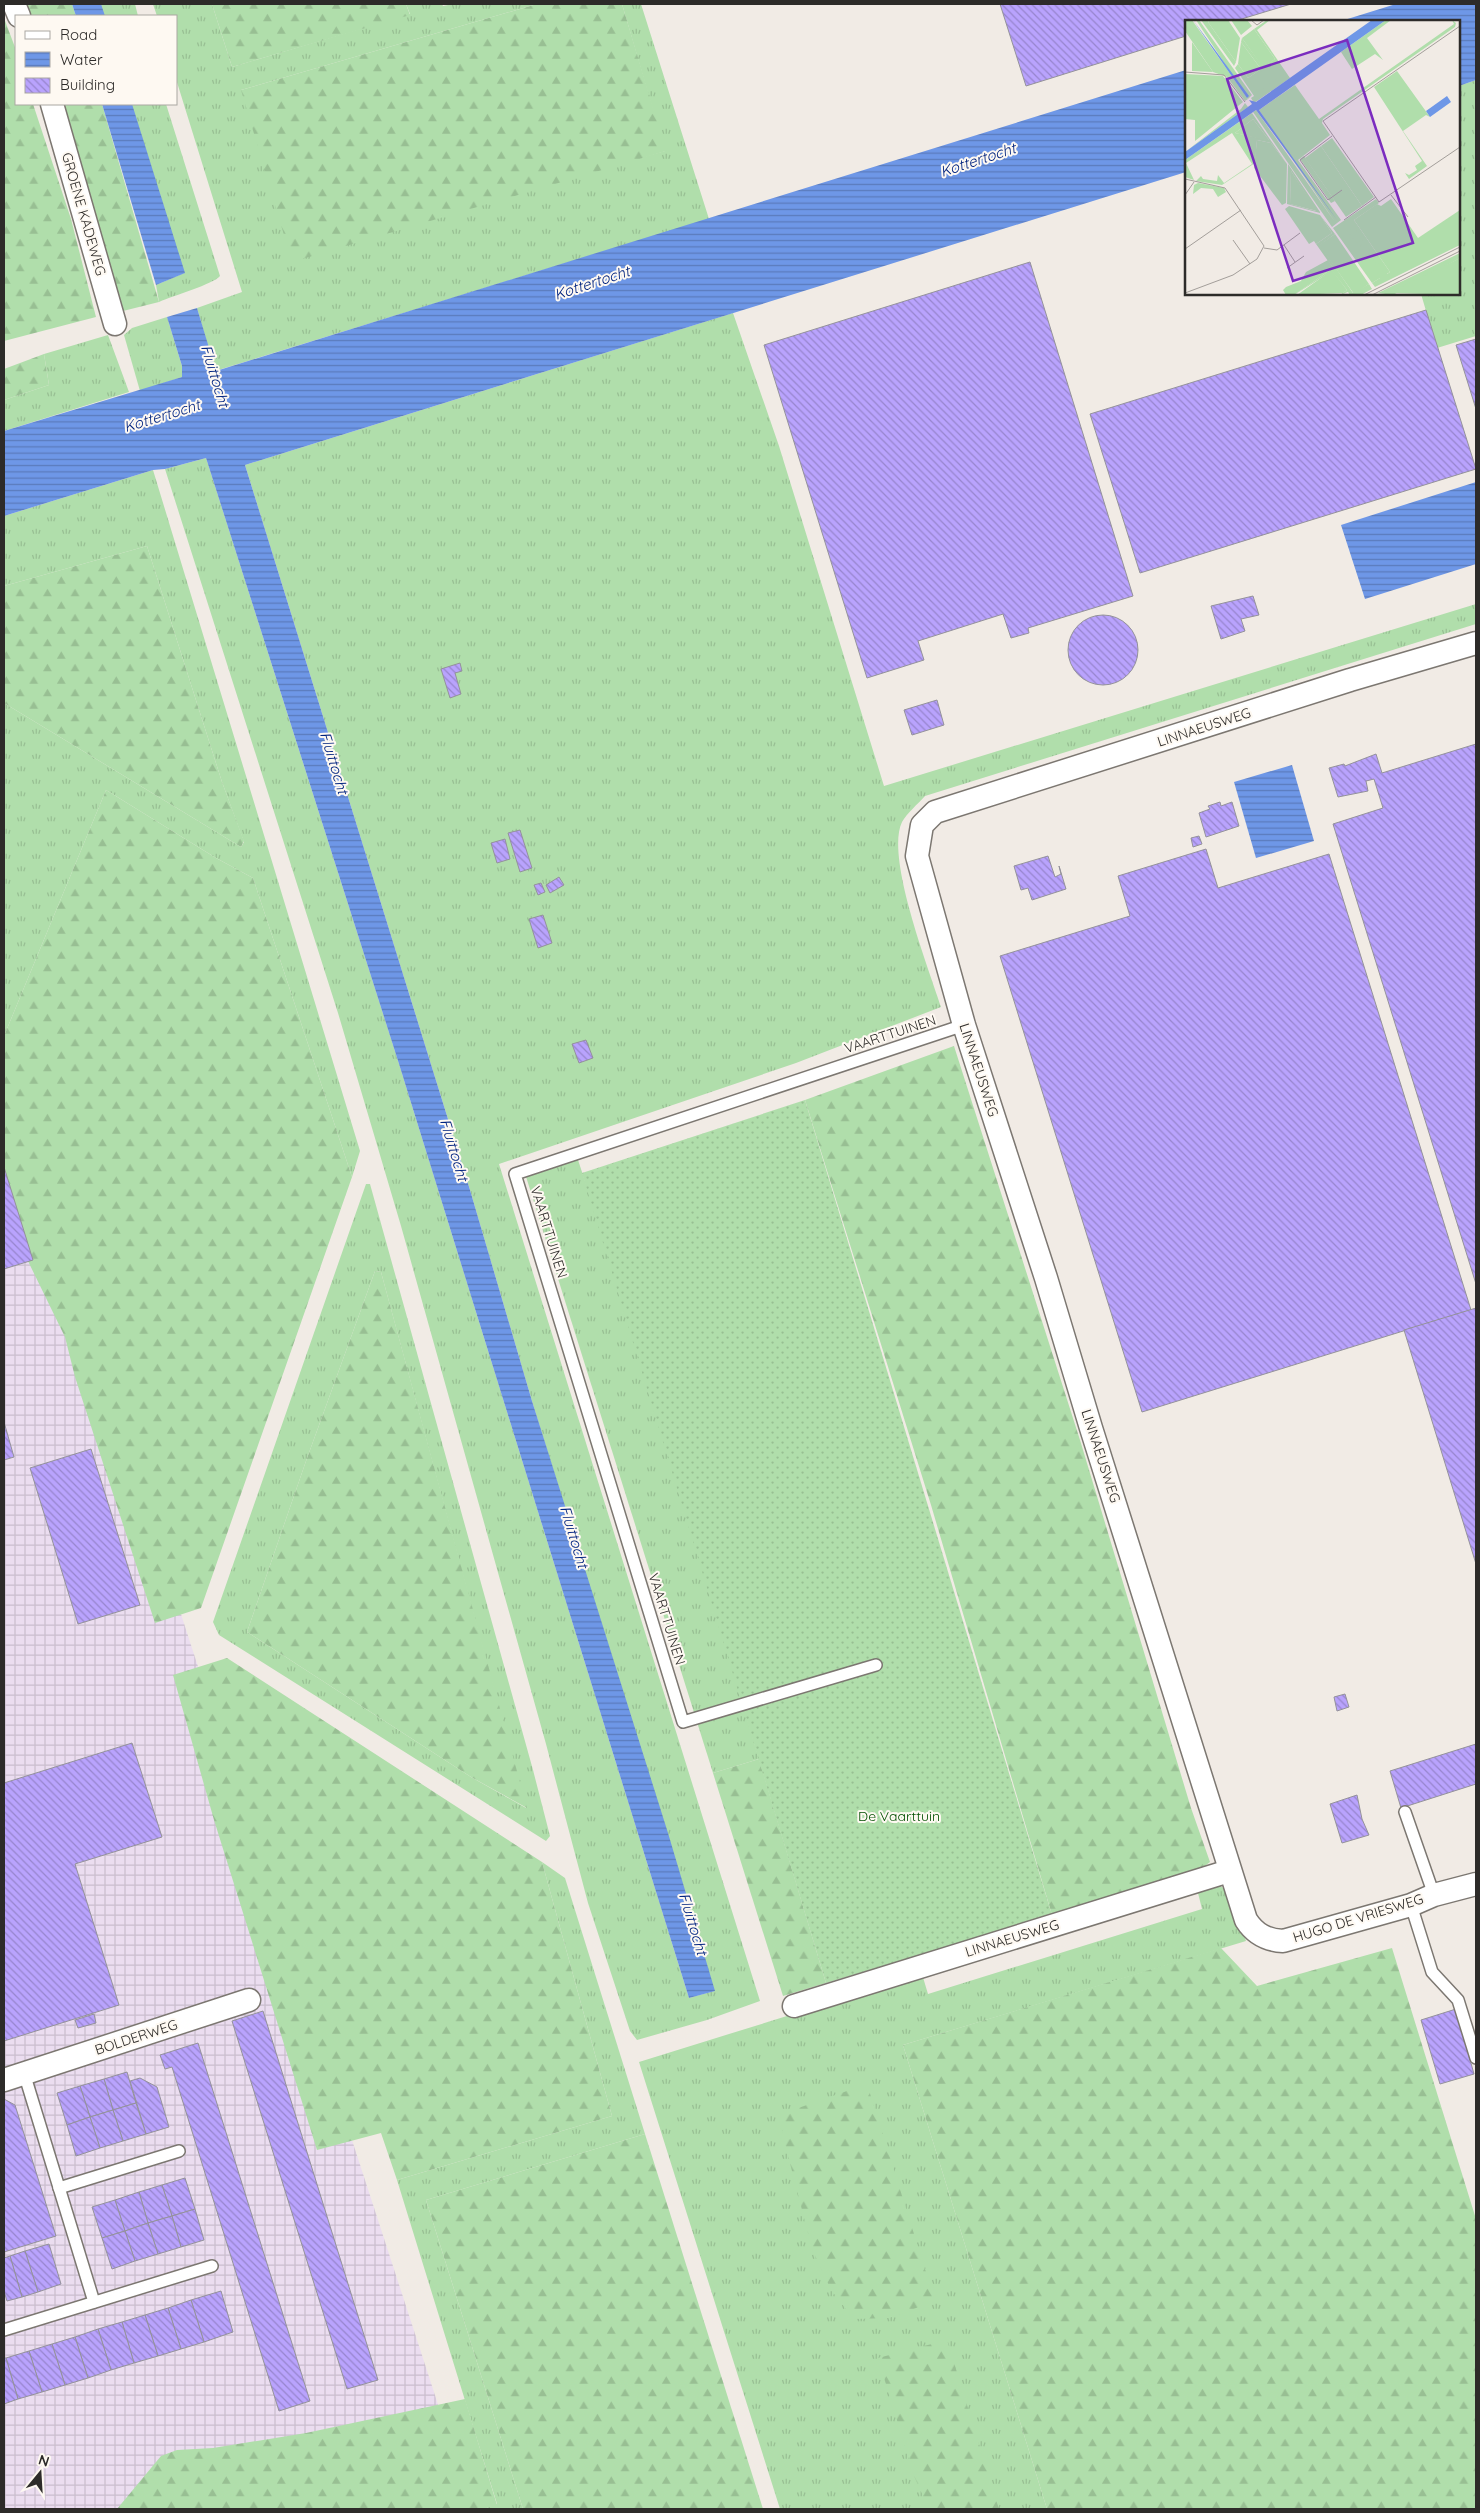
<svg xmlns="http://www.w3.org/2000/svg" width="1480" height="2513" viewBox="0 0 1480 2513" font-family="Quicksand,sans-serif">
<defs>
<pattern id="industrial-grid" width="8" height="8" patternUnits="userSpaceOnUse" patternTransform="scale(1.25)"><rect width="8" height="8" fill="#ebddf0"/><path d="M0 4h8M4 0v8" fill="none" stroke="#cabece"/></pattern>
<pattern id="grass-tufts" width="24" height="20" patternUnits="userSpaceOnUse" patternTransform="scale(1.25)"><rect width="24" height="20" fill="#b0deab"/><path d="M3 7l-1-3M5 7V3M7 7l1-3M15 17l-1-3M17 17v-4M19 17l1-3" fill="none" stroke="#98bf93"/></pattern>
<pattern id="forest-firs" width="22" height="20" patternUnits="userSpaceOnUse" patternTransform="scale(1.25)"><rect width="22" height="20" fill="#b0deab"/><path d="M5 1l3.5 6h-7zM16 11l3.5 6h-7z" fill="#98bf93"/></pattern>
<pattern id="garden-dots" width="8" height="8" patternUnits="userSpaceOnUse" patternTransform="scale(1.25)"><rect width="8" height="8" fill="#b0deab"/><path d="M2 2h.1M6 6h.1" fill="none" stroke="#98bf93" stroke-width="1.8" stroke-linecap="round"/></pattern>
<pattern id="water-rules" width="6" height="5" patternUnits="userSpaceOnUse" patternTransform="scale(1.25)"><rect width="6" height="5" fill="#6e97e7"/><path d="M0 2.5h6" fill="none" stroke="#5b7bbb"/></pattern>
<pattern id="building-back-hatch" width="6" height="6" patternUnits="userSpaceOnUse" patternTransform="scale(1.25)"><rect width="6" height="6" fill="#b9a3fd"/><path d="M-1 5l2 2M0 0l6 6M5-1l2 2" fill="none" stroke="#9785cd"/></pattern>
</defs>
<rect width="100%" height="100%" fill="#f1ebe5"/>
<path fill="url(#industrial-grid)" d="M4 1070 472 2509H4Z"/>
<g fill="url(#grass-tufts)" fill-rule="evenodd">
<path d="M99 4H135L138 16H103Z"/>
<path d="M153 4H212L232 67 410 14 406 4H442L443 6 453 4H537L241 90 593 171 665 151 622 4H641L709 219 215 371 197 308 242 292 176 79V16H157Z"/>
<path d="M1476 80V336L1437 348 1421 294H1459V86Z"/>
<path d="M130 104H166L220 276C214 284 172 296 159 302L156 285 184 273Z"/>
<path d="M733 313 779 446 884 786 1476 604V624L925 796C918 804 907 813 902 822 885 857 929 969 941 1007L796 1063 499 1164 760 2001 707 2020 637 2040 630 2031 588 1903 546 1744 401 1226 338 1013 165 469 206 458 399 1064 689 1998 714 1991 532 1401 470 1190 245 465Z"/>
<path d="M167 317 182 366V377L140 391 124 335 132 328Z"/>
<path d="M108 335 129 392 4 431V400L49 385 44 354Z"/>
<path d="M153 470 360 1151 352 1177 253 878 216 858 106 790 4 1036V703L241 847 244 842 222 782 147 546 4 586V516Z"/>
<path d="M575 1151 608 1250 759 1759 713 1773 523 1167Z"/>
<path d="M366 1184H370L533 1770 550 1836 546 1841 219 1635 213 1622ZM375 1271 381 1272 526 1808 471 1777 247 1632 306 1461Z"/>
<path d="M542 1862 565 1878 645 2134 426 2200 523 2509H483L497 2504 397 2180 612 2116Z"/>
<path d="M1217 1884 1228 1891 1246 1941 903 2045 1047 2509H780L639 2062 922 1974 928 1994 1202 1909 1197 1889Z"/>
</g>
<g fill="url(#forest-firs)">
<path d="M20 4H72L76 16H25Z"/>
<path d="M212 4H406L410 15 232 67Z"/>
<path d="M537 4H622L666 151 292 262 241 90Z"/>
<path d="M4 18 16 50V104H33L71 219 96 317 4 341Z"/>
<path d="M58 104H102L159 302 119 312Z"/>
<path d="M44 354 49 385 4 400V369Z"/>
<path d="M147 546 222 782 244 841 241 847 4 703V586Z"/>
<path d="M106 790 216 858 253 878 352 1177 201 1608 155 1623 75 1377 65 1337 26 1257 4 1187V1036Z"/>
<path d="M954 1046 1080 1440 1191 1808 1210 1862 1197 1872 1052 1915 931 1505 805 1100Z"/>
<path d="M375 1271 381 1272 527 1808 471 1777 247 1632 306 1461Z"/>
<path d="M227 1658 542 1862 612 2116 397 2180 381 2133 317 2150 214 1820 173 1675Z"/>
<path d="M759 1759 826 1983 783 1996 713 1773Z"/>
<path d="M1221 1948 1257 1986 1392 1948 1476 2219V2509H1047L903 2045Z"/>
<path d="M867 2084 935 2301 889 2318 854 2319 831 2290 812 2249 782 2132 784 2113Z"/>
<path d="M645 2134 763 2509H523L426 2200Z"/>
<path d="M947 2340 999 2509H929L914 2476 878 2358Z"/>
<path d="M465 2399 497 2505 483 2509H117L161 2456 177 2450 213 2448 306 2433Z"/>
</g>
<path fill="url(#garden-dots)" d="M805 1100 1052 1915 826 1983 582 1173Z"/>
<g fill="url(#water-rules)">
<path d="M72 4H101L105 16H76Z"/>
<path d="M1396 4H1476V80L1459 86V21H1341Z"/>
<path d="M1186 70V172L245 465 470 1190 532 1401 668 1833 715 1991 689 1998 399 1064 206 458 165 469 153 470 4 516V431L182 377V366L167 317 197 308 216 371Z"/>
<path d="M102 104H132L185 273 156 285Z"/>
<path d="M1476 482V564L1365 599 1341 525Z"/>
<path d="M1292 765 1314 841 1256 858 1234 782Z"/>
</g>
<g fill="url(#building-back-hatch)" stroke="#94929a">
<path d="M1000 4H1291L1235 21H1186V36L1026 86Z"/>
<path d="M1030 262 1133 596 1028 628 1029 633 1011 638 1003 614 918 641 924 660 867 678 764 345Z"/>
<path d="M1426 310 1476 469 1140 573 1090 414Z"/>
<path d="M1476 339V409L1456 345Z"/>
<path d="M1253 596 1259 615 1241 619 1245 631 1221 639 1211 606Z"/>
<circle cx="1103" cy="650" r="35"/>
<path d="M460 663 462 671 455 673 461 694 450 698 441 669Z"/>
<path d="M937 700 944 725 912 735 904 710Z"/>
<path d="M1476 744V1284L1333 824 1383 808 1374 779 1366 781 1368 791 1338 797 1329 768 1344 764 1345 766 1376 754 1382 773Z"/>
<path d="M1220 802 1221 806 1232 802 1239 826 1206 837 1199 813 1210 809 1208 806Z"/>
<path d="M520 830 532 868 520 872 508 833Z"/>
<path d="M1199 836 1202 844 1193 847 1191 838Z"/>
<path d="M505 839 510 859 497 863 491 843Z"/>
<path d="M1206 849 1218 888 1329 854 1471 1310 1142 1412 1000 956 1130 916 1118 876Z"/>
<path d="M1048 856 1055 877 1061 874 1059 866 1066 889 1032 900 1028 888 1021 890 1014 866Z"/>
<path d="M559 877 564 885 550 893 546 885Z"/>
<path d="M541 883 545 892 538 895 534 885Z"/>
<path d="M543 915 552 943 538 948 529 919Z"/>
<path d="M586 1040 593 1058 579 1063 572 1044Z"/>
<path d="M4 1167 33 1260 4 1269Z"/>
<path d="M1476 1308V1564L1404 1330Z"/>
<path d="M4 1422 14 1457 4 1460Z"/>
<path d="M91 1449 140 1605 78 1624 30 1468Z"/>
<path d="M1345 1694 1349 1707 1337 1711 1334 1697Z"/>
<path d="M132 1743 162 1837 75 1864 119 2005 4 2041V1783Z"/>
<path d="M1476 1744V1784L1401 1808 1390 1771Z"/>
<path d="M1357 1795 1362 1819 1369 1835 1342 1843 1330 1804Z"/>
<path d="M1456 2009 1474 2074 1440 2084 1421 2020Z"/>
<path d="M263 2011 378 2380 347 2389 232 2021Z"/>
<path d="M94 2014 96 2023 78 2028 75 2020Z"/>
<path d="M198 2043 310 2401 279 2411 172 2067 165 2069 160 2055Z"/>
<path d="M127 2072 136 2103 113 2110 104 2079Z"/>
<path d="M140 2078 157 2087 169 2127 146 2134 130 2081Z"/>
<path d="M104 2079 113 2110 90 2117 80 2086Z"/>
<path d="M80 2086 90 2117 67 2125 57 2093Z"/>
<path d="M4 2099 15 2105 56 2236 4 2252Z"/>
<path d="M136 2103 146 2134 123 2141 113 2110Z"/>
<path d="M113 2110 123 2141 100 2148 90 2117Z"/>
<path d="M90 2117 100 2148 76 2156 67 2125Z"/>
<path d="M185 2178 195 2209 172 2216 162 2185Z"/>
<path d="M162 2185 172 2216 148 2223 139 2192Z"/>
<path d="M139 2192 148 2223 125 2231 115 2200Z"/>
<path d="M115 2200 125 2231 102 2238 92 2207Z"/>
<path d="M195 2209 204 2240 181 2247 172 2216Z"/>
<path d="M172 2216 181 2247 158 2254 148 2223Z"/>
<path d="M148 2223 158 2254 135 2261 125 2231Z"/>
<path d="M125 2231 135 2261 112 2269 102 2238Z"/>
<path d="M49 2244 61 2284 38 2292 25 2251Z"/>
<path d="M25 2251 38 2292 22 2297 10 2256Z"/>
<path d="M10 2256 22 2297 7 2301 4 2291V2258Z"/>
<path d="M221 2291 233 2332 204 2342 191 2300Z"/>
<path d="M191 2300 204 2342 181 2349 168 2308Z"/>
<path d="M168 2308 181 2349 158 2356 145 2315Z"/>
<path d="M145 2315 158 2356 134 2363 122 2322Z"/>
<path d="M122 2322 134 2363 111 2370 98 2329Z"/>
<path d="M98 2329 111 2370 88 2378 75 2337Z"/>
<path d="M75 2337 88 2378 65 2385 52 2344Z"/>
<path d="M52 2344 65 2385 42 2392 29 2351Z"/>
<path d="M29 2351 42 2392 18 2399 6 2358Z"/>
<path d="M4 2358H6L18 2399 4 2404Z"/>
</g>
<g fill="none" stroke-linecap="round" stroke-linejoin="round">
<g stroke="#7c7771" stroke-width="14">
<g id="service">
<path d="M876 1665 683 1722 515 1174 964 1025"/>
<path d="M1405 1812 1434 1895"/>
<path d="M1411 1905 1432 1972 1458 2000 1476 2058"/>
<path d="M24 2073 94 2302"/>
<path d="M59 2188 179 2151"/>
<path d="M4 2330 212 2266"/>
</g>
</g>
<g stroke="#7c7771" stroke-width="25">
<g id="minor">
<path d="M14 4 19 16"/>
<path d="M52 104 115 324"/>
<path d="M1476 643 1350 680 935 812 922 825 917 856 964 1025 1046 1278 1091 1428 1246 1920C1255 1934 1266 1940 1283 1941L1411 1905 1434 1895 1476 1884"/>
<path d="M794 2006 1229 1871"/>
<path d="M4 2080 249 2000"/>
</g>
</g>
<use href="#service" stroke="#fff" stroke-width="11"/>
<use href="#minor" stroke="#fff" stroke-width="22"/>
</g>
<g text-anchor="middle" stroke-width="4" stroke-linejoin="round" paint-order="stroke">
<g font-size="14" fill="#2d2b29" stroke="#fef9f2">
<text transform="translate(84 214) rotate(74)" y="5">GROENE KADEWEG</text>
<text transform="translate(1204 727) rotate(-18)" y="5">LINNAEUSWEG</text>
<text transform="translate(890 1034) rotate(-18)" y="5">VAARTTUINEN</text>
<text transform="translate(979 1070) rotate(72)" y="5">LINNAEUSWEG</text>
<text transform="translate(549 1232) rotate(73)" y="5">VAARTTUINEN</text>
<text transform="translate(1101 1456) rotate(72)" y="5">LINNAEUSWEG</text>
<text transform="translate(667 1619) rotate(73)" y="5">VAARTTUINEN</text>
<text transform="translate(1358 1918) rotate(-17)" y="5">HUGO DE VRIESWEG</text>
<text transform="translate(1012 1938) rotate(-17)" y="5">LINNAEUSWEG</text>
<text transform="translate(136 2037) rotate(-18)" y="5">BOLDERWEG</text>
</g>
<g font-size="14" fill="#004f01" stroke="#fef9f2">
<text x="899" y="1821">De Vaarttuin</text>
</g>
<g font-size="15" font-style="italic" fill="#00237f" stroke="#fef9f2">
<text transform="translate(978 160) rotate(-18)" y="5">Kottertocht</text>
<text transform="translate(592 283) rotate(-18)" y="5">Kottertocht</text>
<text transform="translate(215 376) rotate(73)" y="5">Fluittocht</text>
<text transform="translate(162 416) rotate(-17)" y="5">Kottertocht</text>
<text transform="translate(334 763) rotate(73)" y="5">Fluittocht</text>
<text transform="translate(454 1150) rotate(73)" y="5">Fluittocht</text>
<text transform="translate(574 1537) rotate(73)" y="5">Fluittocht</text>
<text transform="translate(693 1924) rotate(73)" y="5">Fluittocht</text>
</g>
</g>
<g transform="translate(1185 20)">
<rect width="275" height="275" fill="#f1ebe5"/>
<path d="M11 0H14L67 75 63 79ZM16 0H25L23 2 51 42 49 46ZM82 0H85L72 10 105 58 69 83 66 78 69 76 50 48 53 44 63 58 76 49 56 22 57 18 78 47 90 39 69 9ZM201 0H206L182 18 198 40 190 34 167 49 156 32ZM267 0 271 3 270 7 138 99 137 103 145 115 113 140 156 200 147 207 68 92 71 90 150 202 74 90 110 65 134 99 269 4ZM7 22 28 52 7 51ZM212 51 245 97 241 95 218 111 242 146 224 159 220 153 224 155 232 150 230 146 237 141 189 67ZM60 83 63 87 0 132 56 89ZM67 93 102 144 86 123 72 120 70 143 37 165 11 161 16 156 18 159 32 161 33 155 39 163 67 144 47 113 1 143 9 160 0 157V140ZM68 99 84 120 50 113ZM119 136 150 181 146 183 115 139ZM103 144 135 192V193L102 184ZM106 151 131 191 105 184ZM191 179 194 183 169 200 205 252 187 263 148 208ZM135 195 150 214 135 225 168 273 184 264 187 269 176 275H165L163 272 155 275 162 270 147 251 109 275 148 248 131 224 147 213ZM275 233V238L208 275 193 273Z" fill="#b0deab" fill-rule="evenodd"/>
<path d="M0 0H7L63 79 60 81 42 57 28 52 0 11ZM25 0H43L55 18 51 42 23 2ZM46 0H62L67 6 56 15ZM69 9 90 39 78 48 57 18ZM56 22 76 49 63 58 53 44ZM91 41 100 53 73 72 64 60ZM0 54 38 56 58 82 10 121V100L0 99ZM68 99 84 120V121L50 113ZM147 118 189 177 177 186 136 126ZM72 120 86 123 102 144 101 183 97 185 69 148ZM106 151 132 191 105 184ZM13 163 39 168 41 172 33 177 28 169 16 168 8 174 9 165ZM206 179 233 218 275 190V225L190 267 187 263 195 258 189 246 194 243 202 254 205 252 169 200 192 184 196 186ZM104 186 135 195 147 213 131 224 129 221 124 224 100 189ZM167 204 178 220 172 223 161 210ZM150 214 184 264 169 274 134 225ZM180 223 193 241 191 243 175 226ZM143 240 148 248 109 275H101L98 270 101 267 116 261 121 252ZM147 250 162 270 158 273 112 275Z" fill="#b0deab"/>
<path d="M275 238V275L204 273 265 243Z" fill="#b0deab"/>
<path d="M136 126 177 186 161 197 120 138Z" fill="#b0deab"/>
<path d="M8 0 64 76 62 78 41 48ZM187 0H201L74 90 152 200 71 90 0 140V132L67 84 64 80 71 82ZM262 76 266 82 245 97 241 91Z" fill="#6e97e7"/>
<path fill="none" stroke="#a39e9a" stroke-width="1" d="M66 0 72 5 79 0M275 6 138 101 194 182 275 127M0 52 39 55 60 82M147 116 115 140 143 180 157 170M0 159 40 168 79 226 72 239 48 255 0 273M0 175 9 162M206 175 223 197M159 200 191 177M48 220 65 244M99 225 110 242M79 228 92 230 115 213M0 229 56 190M102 248 119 236M179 275 275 227M187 275 275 231"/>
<path fill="#7b2cbf" fill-opacity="0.15" stroke="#7b2cbf" stroke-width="2.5" d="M162 20 228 223 108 261 42 59Z"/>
<rect width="275" height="275" fill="none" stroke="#2d2b29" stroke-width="2.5"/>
</g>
<rect width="1480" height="2513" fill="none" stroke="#2d2b29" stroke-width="10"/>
<rect x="15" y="15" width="162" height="90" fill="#fef9f2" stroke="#aaa7a2"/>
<rect x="25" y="31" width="25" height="8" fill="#ffffff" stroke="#aaa7a2"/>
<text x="60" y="40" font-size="15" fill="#2d2b29">Road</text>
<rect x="25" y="52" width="25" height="15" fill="url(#water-rules)" stroke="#aaa7a2"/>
<text x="60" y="65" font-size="15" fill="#2d2b29">Water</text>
<rect x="25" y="78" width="25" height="15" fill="url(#building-back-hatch)" stroke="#aaa7a2"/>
<text x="60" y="90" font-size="15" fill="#2d2b29">Building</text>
<g transform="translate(40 2473) rotate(18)" stroke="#fef9f2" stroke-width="4" paint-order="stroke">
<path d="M0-4L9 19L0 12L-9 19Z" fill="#2d2b29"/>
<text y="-8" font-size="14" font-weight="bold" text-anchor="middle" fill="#2d2b29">N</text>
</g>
</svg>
